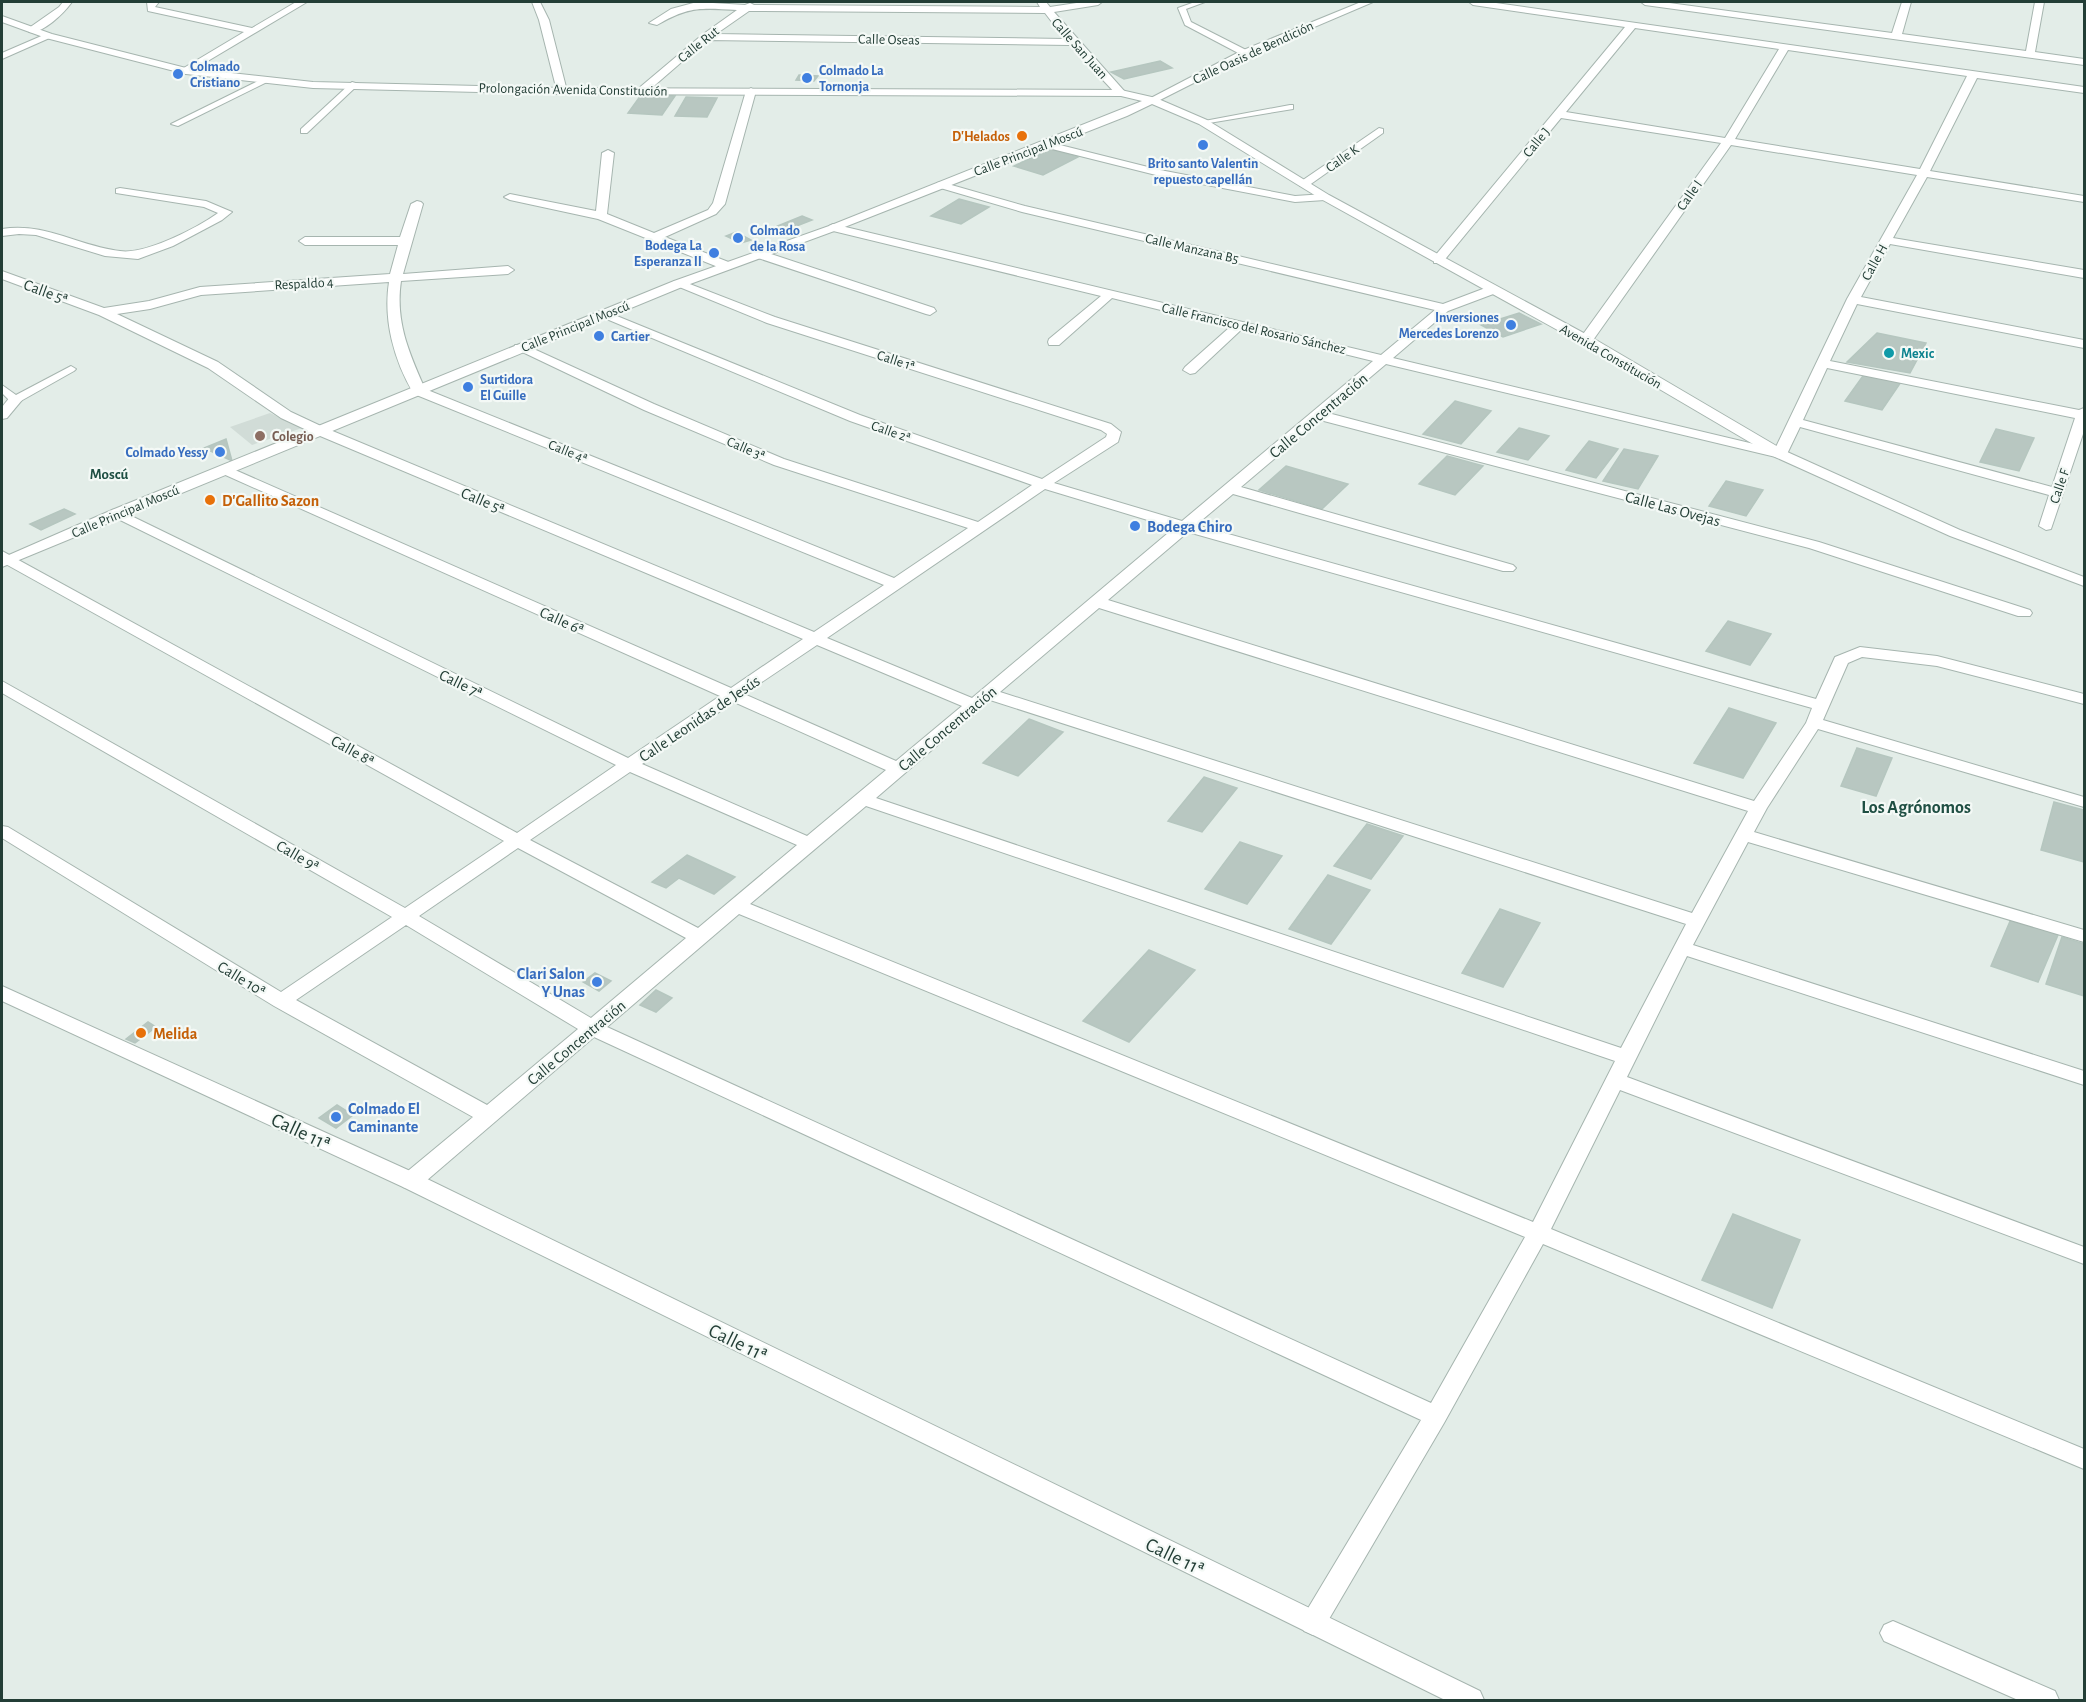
<svg xmlns="http://www.w3.org/2000/svg" width="2086" height="1702" viewBox="0 0 2086 1702" font-family="'Alegreya Sans',sans-serif">
<rect width="100%" height="100%" fill="#e3ede8"/>
<path fill="#d1dcd7" d="M270 413 302 428 252 445 230 427Z"/>
<g fill="#b8c7c1" stroke="#b5c6bf" stroke-width="1.5">
<path d="M1160 61 1172 68 1124 79 1111 72Z"/>
<path d="M799 75 818 76 814 81 796 80Z"/>
<path d="M641 95 675 96 662 115 628 113Z"/>
<path d="M686 97 717 98 707 117 675 116Z"/>
<path d="M1050 149 1078 157 1043 175 1014 166Z"/>
<path d="M959 199 989 207 961 224 931 216Z"/>
<path d="M802 216 812 220 784 231 775 227Z"/>
<path d="M736 232 751 240 741 243 726 236Z"/>
<path d="M1519 313 1541 324 1503 337 1481 325Z"/>
<path d="M1877 333 1926 343 1910 373 1847 362Z"/>
<path d="M1865 373 1901 382 1882 410 1845 401Z"/>
<path d="M1455 401 1491 411 1461 444 1423 434Z"/>
<path d="M1519 428 1549 436 1528 460 1497 452Z"/>
<path d="M1996 429 2034 438 2019 471 1980 462Z"/>
<path d="M226 439 232 461 204 448Z"/>
<path d="M1589 441 1618 449 1596 478 1566 470Z"/>
<path d="M1624 449 1658 456 1638 489 1603 481Z"/>
<path d="M1447 456 1483 466 1455 495 1419 484Z"/>
<path d="M1286 466 1348 484 1322 509 1259 490Z"/>
<path d="M1726 481 1763 490 1746 516 1709 506Z"/>
<path d="M64 509 75 514 41 530 30 524Z"/>
<path d="M1728 621 1771 634 1750 665 1706 651Z"/>
<path d="M1729 708 1776 723 1743 778 1694 763Z"/>
<path d="M1029 719 1063 732 1018 776 983 763Z"/>
<path d="M1857 748 1892 758 1876 796 1841 786Z"/>
<path d="M1204 777 1237 788 1202 832 1168 821Z"/>
<path d="M2054 802 2084 810V862L2041 850Z"/>
<path d="M1367 824 1403 836 1371 879 1334 866Z"/>
<path d="M1240 842 1282 856 1247 904 1205 889Z"/>
<path d="M687 855 735 877 714 894 679 878 666 888 652 882Z"/>
<path d="M1328 875 1370 890 1331 944 1289 929Z"/>
<path d="M1500 909 1540 923 1503 987 1462 973Z"/>
<path d="M2011 919 2058 935 2038 982 1991 966Z"/>
<path d="M2062 937 2084 944V996L2046 984Z"/>
<path d="M1149 950 1195 970 1129 1042 1083 1021Z"/>
<path d="M595 973 611 981 599 991 583 982Z"/>
<path d="M656 990 672 998 656 1012 640 1005Z"/>
<path d="M148 1022 156 1027 135 1043 126 1039Z"/>
<path d="M337 1105 353 1115 336 1128 319 1118Z"/>
<path d="M1733 1214 1800 1240 1772 1308 1702 1280Z"/>
</g>
<g fill="none" stroke-linecap="round" stroke-linejoin="round">
<g stroke="#a6b5af" stroke-width="2">
<g id="service">
<path d="M1195 2H1205L1186 9 1191 22 1248 51V55H1242L1185 25 1178 8Z"/>
<path d="M264 78 271 80 178 126 171 124Z"/>
<path d="M352 82 359 84 307 133H301V129Z"/>
<path d="M1290 105H1293V109L1203 124 1199 122Z"/>
<path d="M71 366 76 369 74 371 19 402H11L2 393V385L16 395Z"/>
</g>
</g>
<g stroke="#a6b5af" stroke-width="2">
<g id="minor">
<path d="M63 2H72C64 13 43 34 29 32V28L59 7Z"/>
<path d="M147 2H159L155 7 252 28 296 2H307L186 74 181 71 182 69 244 32 148 11Z"/>
<path d="M532 2H540L549 20 567 91 566 93 557 91 539 20Z"/>
<path d="M697 2 745 5 750 3 754 5 1040 7 1037 2H1046L1050 7 1083 2H1102L1098 5 1054 12 1126 93 1117 95 1070 45 707 40 647 92H639V88L702 35 737 10C701 8 689 6 657 25L649 23 671 9ZM749 11 1045 13 1065 39 716 34Z"/>
<path d="M1361 2H1373L1249 55 1156 102 1147 100 1241 51Z"/>
<path d="M1469 2H1489L2084 87V93L1977 78 1930 171 2084 196V202L1927 177 1893 238 2084 270V278L1890 244 1861 297 2084 340V348L1857 304 1830 361 2079 410 2084 408V431L2051 529 2046 530 2039 526 2049 495 1800 427 1787 454 1780 458 1386 364 1328 413 1819 542 2030 610 2032 613 2030 616H2018L1809 548 1320 420 1241 487 1513 565 1516 568 1513 571H1503L1233 494 1196 525 1816 699 1835 657 1860 647 1937 656 2084 694V704L1937 666 1862 657 1848 663 1823 720 2084 797V807L1818 729 1767 808 1754 832 2084 930V942L1748 842 1693 945 2084 1071V1085L1687 956 1627 1077 2084 1247V1264L1620 1090 1551 1229 2084 1449V1469L1543 1244 1444 1423 1322 1631 1313 1635 1304 1631 1300 1623 1304 1615 1421 1420 594 1037 419 1187 411 1189 403 1187 400 1181 403 1175 473 1117 274 1006 2 838V826L8 827 281 992 392 917 2 693V681L405 908 504 841 2 562V551L517 833 616 765 112 516 110 513 112 510 117 509 628 758 720 696 221 473 219 470 226 466 731 688 803 639 313 433 281 418 208 368 99 315 2 279V271L104 308 149 301 200 287 390 274 398 245H305L299 241 305 237H400L411 204 417 201 421 202 423 204 403 274 508 266 514 270 508 274 401 281C395 321 409 353 425 389L894 578 968 528 774 465 644 410 514 348 515 345H525L654 404 784 459 978 522 1032 485 850 421 597 315 599 312H607L860 415 1042 479 1106 437 1107 434 1101 430 767 323 672 284 674 281H682L775 317 1111 424 1121 432 1118 442 1054 483 1182 521 1373 361 1242 329 1195 373 1190 374 1183 370 1185 367 1230 327 1112 298 1059 345H1049L1048 342 1049 339 1101 296 829 230V226L833 224 1381 355 1435 310 1022 212 937 187V183L941 182 1025 206 1443 304 1488 287H1496L1498 290 1496 293 1448 311 1393 358 1775 449 1847 299 1917 175 1731 145 1591 343H1581L1580 340 1581 337 1721 143 1561 118 1442 263H1434V257L1625 27 1473 5ZM1635 28 1779 49 1725 138 1566 112ZM1788 50 1967 76 1920 169 1735 139ZM389 282C383 320 394 361 414 394L884 585 814 632 323 427 291 412 218 362 117 314 150 309 201 295ZM1827 368 2075 418 2052 487 1803 420ZM1045 489 1174 528 972 698 827 638ZM1188 532 1812 708 1806 723 1754 801 1108 600ZM1099 608 1748 811 1692 913 1000 692ZM817 645 962 706 896 761 744 694ZM990 700 1686 924 1621 1048 876 798ZM734 702 886 770 807 836 642 764ZM630 772 797 845 698 928 530 840ZM866 806 1615 1061 1533 1222 750 904ZM518 848 686 938 591 1018 419 916ZM739 914 1525 1237 1431 1403 607 1027ZM406 925 578 1029 487 1105 296 1000Z"/>
<path d="M1641 2H1662L1892 33 1902 2H1911L1902 34 2026 51 2035 2H2044L2035 52 2084 59V65L1645 5Z"/>
<path d="M46 34 54 36 2 59V53Z"/>
<path d="M751 88 756 91 725 204 716 214 665 237 731 263V269H723L598 219 510 200 504 197 510 194 596 211 602 153 608 150 614 153 607 214 654 233 708 210 713 203 746 91Z"/>
<path d="M1379 128 1383 129V133L1308 186H1300V182Z"/>
<path d="M1044 141 1160 170 1295 196 1325 194 1331 197 1325 200 1295 202 1160 176 1040 146 1039 144Z"/>
<path d="M120 188 206 201 232 212 222 220 173 246 138 259 105 256 36 235 19 234 2 236V229C45 222 78 246 120 251 145 255 197 228 218 213L204 207 116 193V189Z"/>
<path d="M759 250 934 308 936 311 930 315 926 314 755 257V251Z"/>
<path d="M15 396 22 400 7 418 2 419V407L10 397Z"/>
<path d="M1893 1621 2055 1691 2059 1700H2018L1884 1641 1880 1633 1884 1625Z"/>
</g>
</g>
<g stroke="#a6b5af" stroke-width="2">
<g id="tertiary">
<path d="M2 16 52 34 186 68 313 82 562 88 1121 90 1156 98 1207 120 1329 195 1591 337 1785 451 1960 530 2084 577V586L1950 536 1775 457 1581 343 1321 199 1199 124 1152 104 1127 116 837 230 682 287 2 567V558L112 510 674 281 829 226 1142 101 1121 96 562 94 313 88 186 74 46 38 2 22Z"/>
<path d="M2 986 419 1175 1480 1691 1484 1700H1445L403 1187 2 1001Z"/>
</g>
</g>
<use href="#service" fill="#fff" fill-rule="evenodd"/>
<use href="#minor" fill="#fff" fill-rule="evenodd"/>
<use href="#tertiary" fill="#fff" fill-rule="evenodd"/>
</g>
<g fill="#3f7fe0" stroke="#f4f9f6" stroke-width="2">
<circle cx="178" cy="74" r="6"/>
<circle cx="807" cy="78" r="6"/>
<circle cx="1203" cy="145" r="6"/>
<circle cx="738" cy="238" r="6"/>
<circle cx="714" cy="253" r="6"/>
<circle cx="1511" cy="325" r="6"/>
<circle cx="599" cy="336" r="6"/>
<circle cx="468" cy="387" r="6"/>
<circle cx="220" cy="452" r="6"/>
<circle cx="1135" cy="526" r="6"/>
<circle cx="597" cy="982" r="6"/>
<circle cx="336" cy="1117" r="6"/>
</g>
<g fill="#e8710a" stroke="#f4f9f6" stroke-width="2">
<circle cx="1022" cy="136" r="6"/>
<circle cx="210" cy="500" r="6"/>
<circle cx="141" cy="1033" r="6"/>
</g>
<circle fill="#0f9aa8" stroke="#f4f9f6" stroke-width="2" cx="1889" cy="353" r="6"/>
<circle fill="#8d6e63" stroke="#f4f9f6" stroke-width="2" cx="260" cy="436" r="6"/>
<g text-anchor="middle" stroke-width="4.5" stroke-linejoin="round" paint-order="stroke">
<g font-size="14" fill="#233e36" stroke="#f4f9f6">
<text transform="translate(889 39) rotate(1)" y="5">Calle Oseas</text>
<text transform="translate(698 44) rotate(-39)" y="5">Calle Rut</text>
<text transform="translate(1080 48) rotate(48)" y="5">Calle San Juan</text>
<text transform="translate(1253 52) rotate(-25)" y="5">Calle Oasis de Bendición</text>
<text transform="translate(573 89) rotate(1)" y="5">Prolongación Avenida Constitución</text>
<text transform="translate(1536 142) rotate(-50)" y="5">Calle J</text>
<text transform="translate(1028 151) rotate(-21)" y="5">Calle Principal Moscú</text>
<text transform="translate(1342 158) rotate(-35)" y="5">Calle K</text>
<text transform="translate(1689 195) rotate(-55)" y="5">Calle I</text>
<text transform="translate(1192 248) rotate(13)" y="5">Calle Manzana B5</text>
<text transform="translate(1874 262) rotate(-61)" y="5">Calle H</text>
<text transform="translate(304 283) rotate(-3)" y="5">Respaldo 4</text>
<text transform="translate(575 326) rotate(-22)" y="5">Calle Principal Moscú</text>
<text transform="translate(1254 328) rotate(13)" y="5">Calle Francisco del Rosario Sánchez</text>
<text transform="translate(1611 356) rotate(30)" y="5">Avenida Constitución</text>
<text transform="translate(896 360) rotate(18)" y="5">Calle 1ª</text>
<text transform="translate(891 431) rotate(19)" y="5">Calle 2ª</text>
<text transform="translate(746 448) rotate(23)" y="5">Calle 3ª</text>
<text transform="translate(568 451) rotate(22)" y="5">Calle 4ª</text>
<text transform="translate(2059 486) rotate(-71)" y="5">Calle F</text>
<text transform="translate(125 511) rotate(-23)" y="5">Calle Principal Moscú</text>
</g>
<g font-size="14" font-weight="bold" fill="#366cbe" stroke="#f4f9f6" text-anchor="start">
<text x="190" y="71">Colmado<tspan x="190" dy="16">Cristiano</tspan></text>
<text x="819" y="75">Colmado La<tspan x="819" dy="16">Tornonja</tspan></text>
<text x="1203" y="168" text-anchor="middle">Brito santo Valentin<tspan x="1203" dy="16">repuesto capellán</tspan></text>
<text x="750" y="235">Colmado<tspan x="750" dy="16">de la Rosa</tspan></text>
<text x="702" y="250" text-anchor="end">Bodega La<tspan x="702" dy="16">Esperanza II</tspan></text>
<text x="1499" y="322" text-anchor="end">Inversiones<tspan x="1499" dy="16">Mercedes Lorenzo</tspan></text>
<text x="611" y="341">Cartier</text>
<text x="480" y="384">Surtidora<tspan x="480" dy="16">El Guille</tspan></text>
<text x="208" y="457" text-anchor="end">Colmado Yessy</text>
</g>
<g font-size="14" font-weight="bold" fill="#c56008" stroke="#f4f9f6" text-anchor="end">
<text x="1010" y="141">D'Helados</text>
</g>
<g font-size="14" font-weight="bold" fill="#0d838f" stroke="#f4f9f6" text-anchor="start">
<text x="1901" y="358">Mexic</text>
</g>
<g font-size="14" font-weight="bold" fill="#785e54" stroke="#f4f9f6" text-anchor="start">
<text x="272" y="441">Colegio</text>
</g>
<g font-size="15" font-weight="bold" fill="#1f4f43" stroke="#f4f9f6">
<text x="109" y="479">Moscú</text>
</g>
<g font-size="16" fill="#233e36" stroke="#f4f9f6">
<text transform="translate(46 291) rotate(20)" y="6">Calle 5ª</text>
<text transform="translate(1318 415) rotate(-40)" y="6">Calle Concentración</text>
<text transform="translate(483 500) rotate(23)" y="6">Calle 5ª</text>
<text transform="translate(1673 508) rotate(15)" y="6">Calle Las Ovejas</text>
<text transform="translate(562 620) rotate(24)" y="6">Calle 6ª</text>
<text transform="translate(461 683) rotate(26)" y="6">Calle 7ª</text>
<text transform="translate(699 718) rotate(-34)" y="6">Calle Leonidas de Jesús</text>
<text transform="translate(947 728) rotate(-40)" y="6">Calle Concentración</text>
<text transform="translate(353 750) rotate(29)" y="6">Calle 8ª</text>
<text transform="translate(298 855) rotate(30)" y="6">Calle 9ª</text>
<text transform="translate(242 978) rotate(31)" y="6">Calle 10ª</text>
<text transform="translate(576 1042) rotate(-40)" y="6">Calle Concentración</text>
</g>
<g font-size="16" font-weight="bold" fill="#c56008" stroke="#f4f9f6" text-anchor="start">
<text x="222" y="506">D'Gallito Sazon</text>
<text x="153" y="1039">Melida</text>
</g>
<g font-size="16" font-weight="bold" fill="#366cbe" stroke="#f4f9f6" text-anchor="start">
<text x="1147" y="532">Bodega Chiro</text>
<text x="585" y="979" text-anchor="end">Clari Salon<tspan x="585" dy="18">Y Unas</tspan></text>
<text x="348" y="1114">Colmado El<tspan x="348" dy="18">Caminante</tspan></text>
</g>
<g font-size="18" font-weight="bold" fill="#1f4f43" stroke="#f4f9f6">
<text x="1916" y="813">Los Agrónomos</text>
</g>
<g font-size="20" fill="#233e36" stroke="#f4f9f6">
<text transform="translate(301 1131) rotate(25)" y="7">Calle 11ª</text>
<text transform="translate(738 1342) rotate(26)" y="7">Calle 11ª</text>
<text transform="translate(1175 1556) rotate(26)" y="7">Calle 11ª</text>
</g>
</g>
<rect width="2086" height="1702" fill="none" stroke="#233e36" stroke-width="6"/>
</svg>
